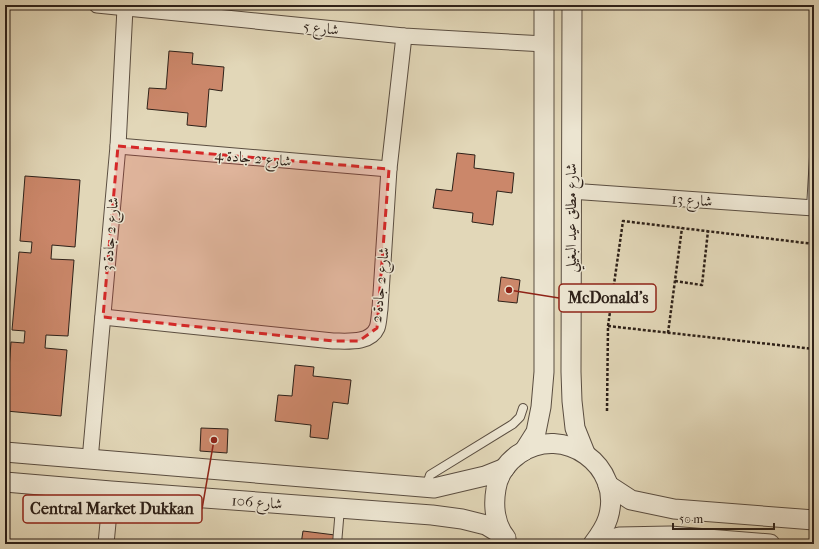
<svg xmlns="http://www.w3.org/2000/svg" width="819" height="549" viewBox="0 0 819 549" font-family="'IM FELL French Canon',Amiri,serif">
<rect width="100%" height="100%" fill="#e2d7b8"/>
<filter id="stains"><feTurbulence type="fractalNoise" baseFrequency=".005" numOctaves="4"/><feColorMatrix values="0 0 0 0 .2 0 0 0 0 .09 0 0 0 0 .02 0 0 0 .5 -.17"/></filter>
<radialGradient id="worn" r=".72"><stop offset=".6" stop-color="#630" stop-opacity="0"/><stop offset="1" stop-color="#630" stop-opacity=".3"/></radialGradient>
<g fill="#cb876a" stroke="#2e2119">
<path d="M169 51 193 53 192 64 224 67 222 91 209 89 206 127 187 125 188 113 147 109 149 88 166 89Z"/>
<path d="M457 153 475 155 474 168 514 173 512 193 497 191 493 225 472 222 473 213 433 208 436 189 452 191Z"/>
<path d="M25 176 80 180 75 247 52 245 51 259 74 260 68 336 46 335 45 348 67 350 61 416 6 411 11 342 24 343 25 331 12 330 19 252 31 253 32 242 20 241Z"/>
<path d="M501 277 520 280 517 303 498 301Z"/>
<path d="M295 365 314 367 313 376 351 380 348 404 333 402 328 439 310 437 311 425 275 421 278 395 292 396Z"/>
<path d="M201 428 228 429 227 453 200 451Z"/>
<path d="M303 531 335 535 334 544H301Z"/>
<path d="M5 539 38 542V544H5Z"/>
</g>
<g fill="none" stroke-linecap="round" stroke-linejoin="round">
<g stroke="#5b4e41" stroke-width="10">
<g id="service">
<path d="M811 208 814 157"/>
<path d="M426 487 430 475 513 424 520 417 523 408"/>
<path d="M337 544 340 508"/>
</g>
</g>
<g stroke="#5b4e41" stroke-width="17">
<g id="minor">
<path d="M97 5 404 36 545 44"/>
<path d="M118 146 389 169"/>
<path d="M570 191 814 208"/>
<path d="M103 317 333 341C347 341 370 344 377 328 379 323 379 315 380 309L389 169 404 36"/>
<path d="M90 460 118 146 125 8"/>
<path d="M106 544 111 491"/>
</g>
</g>
<g stroke="#5b4e41" stroke-width="21">
<g id="tertiary">
<path d="M572 5 571 372 572 401 575 428 585 453"/>
<path d="M524 451 536 432 541 407 544 372V5"/>
<path d="M5 452 434 488 485 476 505 468"/>
<path d="M5 482 111 491 432 515 462 519 486 525 504 536"/>
<path d="M608 485 631 500 674 509 814 520"/>
<path d="M506 538C495 525 493 506 496 489 498 475 507 462 519 454 563 423 624 466 608 518 605 528 599 536 593 544"/>
<path d="M596 544 619 537 670 536 770 544"/>
</g>
</g>
<g stroke="#2e2119" stroke-width="2.5" stroke-dasharray="3 2" stroke-linecap="butt">
<path d="M675 281 702 285 708 231"/>
<path d="M608 326 814 349"/>
<path d="M668 333 682 228"/>
<path d="M607 411 608 326 623 221 814 244"/>
</g>
<use href="#service" stroke="#ece5d1" stroke-width="8"/>
<use href="#minor" stroke="#ece5d1" stroke-width="15"/>
<use href="#tertiary" stroke="#ece5d1" stroke-width="19"/>
</g>
<path fill="#d62828" fill-opacity="0.2" stroke="#d62828" stroke-width="3" stroke-dasharray="8 5" stroke-linejoin="round" d="M118 146 389 169 377 328 359 341H333L103 317Z"/>
<g text-anchor="middle" stroke-width="3" stroke-linejoin="round" paint-order="stroke">
<g font-size="15" fill="#2e2119" stroke="#ece5d1">
<text transform="translate(321 28) rotate(6)" y="5">شارع 5</text>
<text transform="translate(253 158) rotate(5)" y="5">شارع 2 جادة 4</text>
<text transform="translate(692 200) rotate(4)" y="5">شارع 13</text>
<text transform="translate(571 218) rotate(-90)" y="5">شارع مطلق عيد البغيلي</text>
<text transform="translate(110 234) rotate(-85)" y="5">شارع 2 جادة 3</text>
<text transform="translate(380 285) rotate(-84)" y="5">شارع 2 جادة 2</text>
<text transform="translate(257 502) rotate(4)" y="5">شارع 106</text>
</g>
</g>
<path fill="none" stroke="#8f2418" stroke-width="1.5" d="M509 290L559 298M214 440L202 509"/>
<g fill="#8f2418" stroke="#ece5d1" stroke-width="1.5">
<circle cx="509" cy="290" r="4"/>
<circle cx="214" cy="440" r="4"/>
</g>
<g fill="#ece5d1" stroke="#8f2418" stroke-width="1.5">
<rect x="559" y="284" width="97" height="28" rx="4"/>
<rect x="23" y="495" width="179" height="28" rx="4"/>
</g>
<g font-size="16" text-anchor="middle" font-weight="bold" fill="#2e2119">
<text x="608" y="303">McDonald's</text>
<text x="112" y="514">Central Market Dukkan</text>
</g>
<rect width="819" height="549" fill="none" stroke="#e2d7b8" stroke-width="20"/>
<rect x="6" y="6" width="807" height="537" fill="none" stroke="#2e2119" stroke-width="2"/>
<rect x="10" y="10" width="799" height="529" fill="none" stroke="#2e2119"/>
<path d="M673 523v6h101v-6" fill="none" stroke="#2e2119" stroke-width="2"/>
<text x="679" y="523" font-size="12" fill="#2e2119" stroke="#ece5d1" stroke-width="3" paint-order="stroke">50 m</text>
<rect width="100%" height="100%" filter="url(#stains)"/>
<rect width="100%" height="100%" fill="url(#worn)"/>
</svg>
